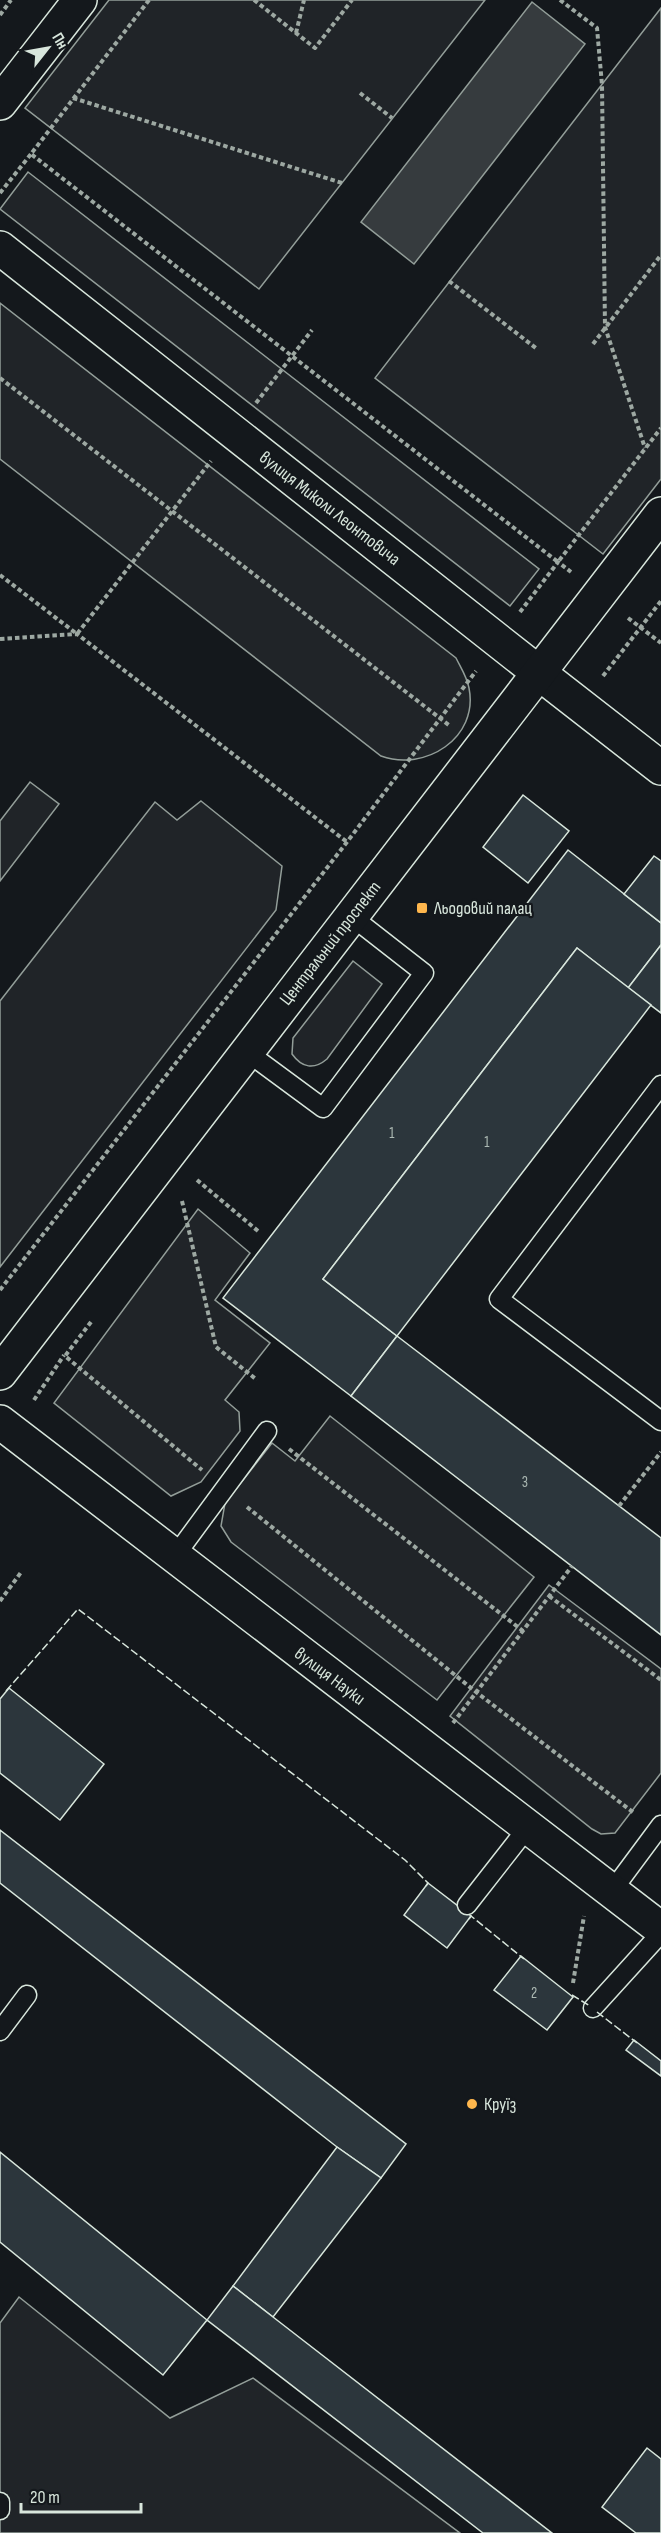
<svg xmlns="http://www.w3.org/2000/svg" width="661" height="2533" viewBox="0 0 661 2533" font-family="'Sofia Sans Condensed',sans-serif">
<rect width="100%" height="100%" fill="#14181c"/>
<g fill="#202428" stroke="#939e99" stroke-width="1.5">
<path d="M109 0H485L259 289 25 108Z"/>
<path d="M661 8V479L603 554 375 378Z"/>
<path d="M28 172 539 569 510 606 0 209Z"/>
<path d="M0 303 456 658C461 668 467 677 469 688 479 738 425 772 381 756L0 459Z"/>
<path d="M30 782 59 804 0 881V821Z"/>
<path d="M201 801 282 866 276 910 0 1267V1001L155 802 177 820Z"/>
<path d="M353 961 382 984 327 1059C314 1070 302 1068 292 1054L293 1038Z"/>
<path d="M198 1209 250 1253 215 1300 270 1343 225 1400 239 1412 240 1431 201 1482 171 1496 54 1403Z"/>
<path d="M330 1416 534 1577 437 1700 231 1542 221 1526 225 1503 272 1443 295 1461Z"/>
<path d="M549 1585 661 1669V1773L615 1833 601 1834 592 1829 450 1716Z"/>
<path d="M19 2297 170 2418 253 2378 460 2533H0V2323Z"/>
</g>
<path fill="#363b3e" stroke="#939e99" stroke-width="1.5" d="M532 2 585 44 414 264 361 222Z"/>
<g fill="#2c363c" stroke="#d8e6dc" stroke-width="1.5">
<path d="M523 795 569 831 528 883 483 847Z"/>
<path d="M568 850 661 923V945L628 988 577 948 323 1279 397 1336 351 1396 223 1298Z"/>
<path d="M654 856 661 861V923L624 894Z"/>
<path d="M661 945V1013L628 988Z"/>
<path d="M577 948 651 1005 397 1336 323 1279Z"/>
<path d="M397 1336 661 1538V1635L351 1396Z"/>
<path d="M9 1688 104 1764 60 1820 0 1773V1699Z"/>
<path d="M0 1830 406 2144 381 2178 337 2147 0 1883Z"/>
<path d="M428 1883 471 1916 447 1948 404 1915Z"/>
<path d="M521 1956 573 1997 547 2030 494 1990Z"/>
<path d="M634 2040 661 2061V2076L626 2050Z"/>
<path d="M337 2147 381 2178 273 2317 233 2286Z"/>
<path d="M0 2152 207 2320 163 2375 0 2242Z"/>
<path d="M233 2286 273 2317 552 2533H483L207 2320Z"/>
<path d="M647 2448 661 2459V2533H636L602 2507Z"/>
</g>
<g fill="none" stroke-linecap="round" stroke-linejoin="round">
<g stroke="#d8e6dc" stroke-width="21">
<g id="lane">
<path d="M247 1052 323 1108 424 973 351 916"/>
<path d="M661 1085 499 1299 661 1421"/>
<path d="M175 1556 267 1431"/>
<path d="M612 1891 661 1825"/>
<path d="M467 1905 528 1827"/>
<path d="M593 2008 661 1933"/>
<path d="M0 2031 27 1995"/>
<path d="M0 2502V2510"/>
</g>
</g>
<g stroke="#d8e6dc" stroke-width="36">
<path id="street" d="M539 673 661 768"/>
</g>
<g stroke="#d8e6dc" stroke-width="36">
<g id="secondary">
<path d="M0 103 80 0"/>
<path d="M0 248 539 673"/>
<path d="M0 1373 661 514"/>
<path d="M0 1422 661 1929"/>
</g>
</g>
<g stroke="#9da8a2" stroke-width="4" stroke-dasharray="4.5 3" stroke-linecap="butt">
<path d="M149 0 31 154 558 562 661 428"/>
<path d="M254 0 315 48 352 0"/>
<path d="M560 0 597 28 602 85 605 327 645 448"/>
<path d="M0 15 11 0"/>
<path d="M296 33 304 0"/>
<path d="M360 93 392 118"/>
<path d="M73 98 342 183"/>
<path d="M0 193 31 154"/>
<path d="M449 281 537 349"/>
<path d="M593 344 661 255"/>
<path d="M0 378 450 726"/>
<path d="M256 403 312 330"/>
<path d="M0 575 77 634 211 461"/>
<path d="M520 612 558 562 571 572"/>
<path d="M628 618 661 643"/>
<path d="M0 639 77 634 347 842"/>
<path d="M603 676 661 601"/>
<path d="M197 1180 258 1231"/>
<path d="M182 1201 216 1347 257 1380"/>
<path d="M0 1290 347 842 476 671"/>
<path d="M91 1322 65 1356 202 1470"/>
<path d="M34 1400 64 1355"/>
<path d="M289 1449 523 1631"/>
<path d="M619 1506 661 1452"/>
<path d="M247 1507 476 1692 634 1813"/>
<path d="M549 1596 661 1680"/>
<path d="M0 1601 22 1571"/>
<path d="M453 1723 572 1566"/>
<path d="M573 1983 584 1916"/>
</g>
<use href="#lane" stroke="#14181c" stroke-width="18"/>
<use href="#street" stroke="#14181c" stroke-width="33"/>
<use href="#secondary" stroke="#14181c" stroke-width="33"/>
<g stroke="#d8e6dc" stroke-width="1.5" stroke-dasharray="8 3" stroke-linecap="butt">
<path d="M6 1691 78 1609 405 1860 428 1883 426 1886"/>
<path d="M469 1919 471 1916 524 1959"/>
<path d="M572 1995 590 2006"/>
<path d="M597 2012 637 2043"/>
</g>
</g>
<g fill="#ffb74d" stroke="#14181c" stroke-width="2">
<rect x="416" y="902" width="12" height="12" rx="3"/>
<circle cx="472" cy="2104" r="6"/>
</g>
<g text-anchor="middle" stroke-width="4.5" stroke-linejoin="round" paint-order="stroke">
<g font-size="15" fill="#adbab4">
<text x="392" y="1138">1</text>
<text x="487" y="1147">1</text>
<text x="525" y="1487">3</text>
<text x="534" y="1998">2</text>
</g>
<g font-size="18" fill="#d8e6dc" stroke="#14181c">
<text transform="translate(330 508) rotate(38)" y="6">вулиця Миколи Леонтовича</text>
<text transform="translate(330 943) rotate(-52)" y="6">Центральний проспект</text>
<text transform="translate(330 1676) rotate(37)" y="6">вулиця Науки</text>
</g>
<g font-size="18" fill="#d8e6dc" stroke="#14181c" text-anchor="start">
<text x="434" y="914">Льодовий палац</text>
<text x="484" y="2110">Круїз</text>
</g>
</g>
<g transform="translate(48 48) rotate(59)" stroke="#14181c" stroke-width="4.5" paint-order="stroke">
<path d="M0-4.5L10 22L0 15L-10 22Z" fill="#d8e6dc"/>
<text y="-9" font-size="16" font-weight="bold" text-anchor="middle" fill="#d8e6dc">Пн</text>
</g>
<path d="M21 2503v9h120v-9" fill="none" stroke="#d8e6dc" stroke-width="3"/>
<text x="30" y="2503" font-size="18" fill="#d8e6dc" stroke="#14181c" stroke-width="4.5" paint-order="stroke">20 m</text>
</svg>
